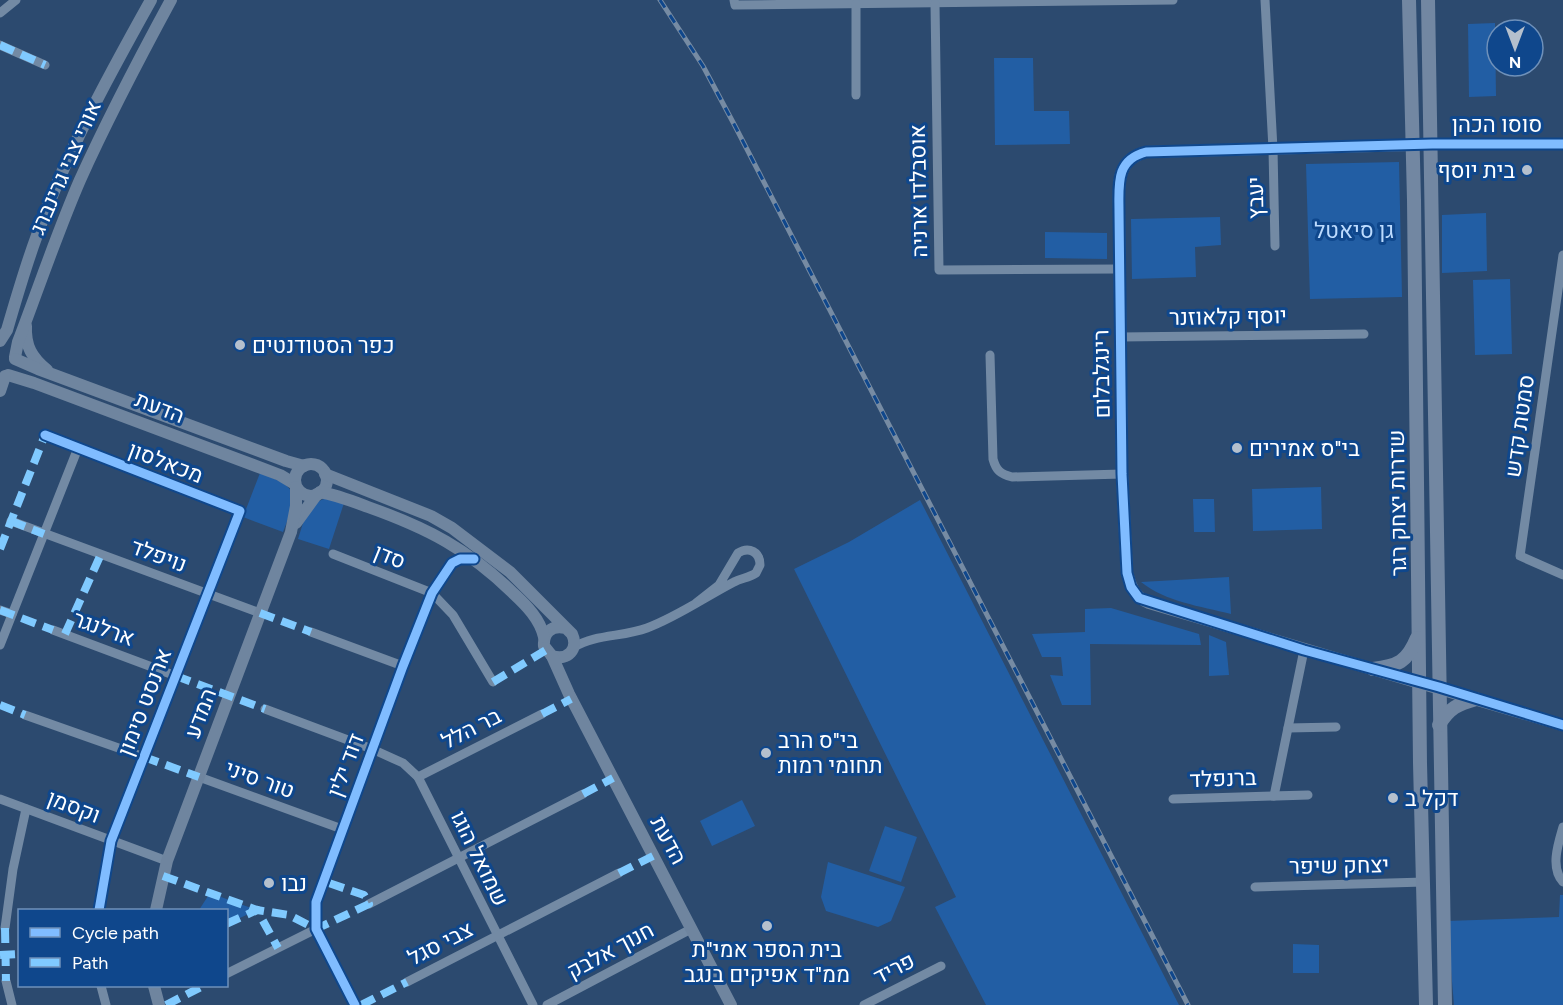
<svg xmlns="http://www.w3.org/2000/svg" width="1563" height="1005" viewBox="0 0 1563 1005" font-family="Figtree,Heebo,sans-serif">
<rect width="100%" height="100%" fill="#2c4a6f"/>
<g fill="#225ea4">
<path d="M1495 23 1496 96 1469 97 1468 24Z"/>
<path d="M994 58H1033L1034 111H1069L1070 144 995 145Z"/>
<path d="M1399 162 1402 297 1310 299 1306 164Z"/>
<path d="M1486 213 1487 271 1442 273V215Z"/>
<path d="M1220 217 1221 245 1195 247 1196 277 1132 279 1131 219Z"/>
<path d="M1045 232 1107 233V259L1045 258Z"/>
<path d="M1510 279 1512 354 1475 355 1473 280Z"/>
<path d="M260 473C300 488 298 493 283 532L243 517Z"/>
<path d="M1321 487 1322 529 1253 531 1252 489Z"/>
<path d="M327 498 344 503 329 549 298 539C304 521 307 503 327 498Z"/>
<path d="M1193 499H1214L1215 532H1194Z"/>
<path d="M920 500 1179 1005H986L935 907 956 897 794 569 849 542Z"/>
<path d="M1229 577 1231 614C1200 606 1166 602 1141 582Z"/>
<path d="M1111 608 1199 634 1201 645 1090 644 1091 705H1062L1050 675 1063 676 1061 657H1042L1032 634 1085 632V609Z"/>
<path d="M1209 635 1226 642 1229 675 1209 676Z"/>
<path d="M742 800 755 826 712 846 700 821Z"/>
<path d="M885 826 917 837 901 882 869 871Z"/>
<path d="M828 862 905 887 891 921 878 927 826 911 821 897Z"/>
<path d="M210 893 257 910 227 924 226 910H199Z"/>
<path d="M1560 895H1563V1005H1454L1447 921 1559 917Z"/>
<path d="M1293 944 1319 945V973H1293Z"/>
</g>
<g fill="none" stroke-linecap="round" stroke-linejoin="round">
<g stroke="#738aa4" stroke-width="9">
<path d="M734 0 735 5 1173 0"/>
<path d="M1265 0 1273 149 1275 246"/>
<path d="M856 4V95"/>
<path d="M935 4 939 270 1119 269"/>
<path d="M0 13 16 0"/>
<path d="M0 45 45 65"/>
<path d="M1563 255 1520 556 1563 575"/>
<path d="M1120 337 1364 334"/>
<path d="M990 355 993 459C996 470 1000 474 1012 477L1122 474"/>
<path d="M45 435 240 511 111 841 99 910"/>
<path d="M11 521 260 613"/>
<path d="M333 554 432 593 453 615 493 682"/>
<path d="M0 610 12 614"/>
<path d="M53 630 176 676"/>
<path d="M311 632 403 666"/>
<path d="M0 645 78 448"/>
<path d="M574 647C596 634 623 637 647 628 677 617 705 597 734 582 741 578 749 578 756 573L760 565C760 552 749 546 738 553L719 585 696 603"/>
<path d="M265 709 372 749 403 763 418 777 533 1005"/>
<path d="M25 715 144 757"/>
<path d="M1288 728 1336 727"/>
<path d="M199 777 342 829"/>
<path d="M418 777 542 714"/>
<path d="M1274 796 1304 650"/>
<path d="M0 799 167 861"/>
<path d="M1173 799 1308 795"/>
<path d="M1563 827C1558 844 1550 868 1563 882"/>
<path d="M1255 887 1424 882"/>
<path d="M369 904 583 794"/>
<path d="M5 928 13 869 26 809"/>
<path d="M226 974 316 929"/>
<path d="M6 981 12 1005"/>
<path d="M407 982 619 873"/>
<path d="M101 986 106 1005"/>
<path d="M355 1005 316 929V902L403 666 432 593 452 563 460 559H474"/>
<path d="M547 1005 691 929"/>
<path d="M864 1005 941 966"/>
</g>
<g stroke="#6f859f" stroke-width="12">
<path d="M1432 144H1563"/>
<path d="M1413 145 1146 152C1115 160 1119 185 1119 212L1122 474 1127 573C1132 589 1134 596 1149 603 1287 645 1425 684 1563 725"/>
<path d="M26 326C25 346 32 358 47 370"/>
<path d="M0 341 7 330C16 299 25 268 36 238 65 155 108 77 151 0"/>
<path d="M15 357 18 342C39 287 57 233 80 180 108 118 139 59 171 0"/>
<path d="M15 359 38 369 286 461 304 466"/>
<path d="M8 375 34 383 280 475 295 484"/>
<path d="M0 391 5 376"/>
<circle cx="311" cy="480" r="16"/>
<path d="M325 474 431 516 452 528 510 572 572 634C579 649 568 661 552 656L544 646C543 633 551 625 565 628"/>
<path d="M320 492C337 495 352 501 368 507 427 528 468 549 513 593 526 605 540 619 544 637"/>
<path d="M296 523 317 494"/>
<path d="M552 656 569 694 731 1005"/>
<path d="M156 910 167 861 291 532 296 506V487"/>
<path d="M154 986 159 1005"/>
</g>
<g stroke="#7287a2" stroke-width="14">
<path d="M1409 0 1414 200 1420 763 1426 1005"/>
<path d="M1428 0 1445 1005"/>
<path d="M1373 669C1398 666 1407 662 1417 638"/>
<path d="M1439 725C1449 708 1458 704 1476 699"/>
</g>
<g stroke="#768ba3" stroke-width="5">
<path id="rail" d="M660 0 703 66 735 126 1188 1005"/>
</g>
<use href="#rail" stroke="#0f478c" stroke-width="3" stroke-dasharray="9" stroke-linecap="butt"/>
<g stroke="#80caff" stroke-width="8" stroke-dasharray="15 8" stroke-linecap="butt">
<path d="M0 45 45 65"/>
<path d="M11 521 44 534"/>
<path d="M0 549 45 435 48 436"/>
<path d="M0 610 53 630"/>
<path d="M260 613 311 632"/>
<path d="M65 634 101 554"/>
<path d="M176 676 265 709"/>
<path d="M493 682 546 650"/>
<path d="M0 705 25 715"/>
<path d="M542 714 571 699"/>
<path d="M144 757 199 777"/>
<path d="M583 794 613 778"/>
<path d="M619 873 653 856"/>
<path d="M163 876 257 910 289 915 316 929 369 904 364 895 323 881"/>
<path d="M226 924 257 910 278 948"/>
<path d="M5 928 6 981"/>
<path d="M0 955 20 954"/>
<path d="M166 1005 203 986"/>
<path d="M361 1005 407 982"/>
</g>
<g stroke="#0f478c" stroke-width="13">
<g id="cycleway">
<path d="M1563 144H1432L1146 152C1115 160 1119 185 1119 212L1122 474 1127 573 1131 587 1139 598 1304 650 1439 687 1563 725"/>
<path d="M45 435 240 511 111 841 99 910"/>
<path d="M355 1005 316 929V902L403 666 432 593 452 563 460 559H474"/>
</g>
</g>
<use href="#cycleway" stroke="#80bcff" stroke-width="9"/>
</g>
<g fill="#b5c0cd" stroke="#0f478c" stroke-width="2">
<circle cx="1527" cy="170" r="6"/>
<circle cx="240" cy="345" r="6"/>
<circle cx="1237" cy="448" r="6"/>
<circle cx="766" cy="753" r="6"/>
<circle cx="1393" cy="798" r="6"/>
<circle cx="269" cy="883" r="6"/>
<circle cx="767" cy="926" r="6"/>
</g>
<g text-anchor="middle" stroke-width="6" stroke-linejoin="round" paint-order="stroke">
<g font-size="22" fill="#fff" stroke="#0f478c">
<text x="1497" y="132">סוסו הכהן</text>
<text transform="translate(65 167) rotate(-66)" y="8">אורי צבי גרינברג</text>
<text transform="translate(918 191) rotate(-91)" y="8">אוסבלדו ארניה</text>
<text transform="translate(1255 198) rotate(-91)" y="8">יעבץ</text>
<text transform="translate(1228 316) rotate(-1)" y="8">יוסף קלאוזנר</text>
<text transform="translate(1101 374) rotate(-91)" y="8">רינגלבלום</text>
<text transform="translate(160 407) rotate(21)" y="8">הדעת</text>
<text transform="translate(1519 426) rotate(-82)" y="8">סמטת קדש</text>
<text transform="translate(166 462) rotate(21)" y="8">מכאלסון</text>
<text transform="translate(1397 503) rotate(-91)" y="8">שדרות יצחק רגר</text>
<text transform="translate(159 555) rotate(20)" y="8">נויפלד</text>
<text transform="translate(390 556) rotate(22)" y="8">סדן</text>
<text transform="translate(104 628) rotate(20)" y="8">ארלנגר</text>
<text transform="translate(144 702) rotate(-69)" y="8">ארנסט סימון</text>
<text transform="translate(200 713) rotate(-69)" y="8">המדע</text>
<text transform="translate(471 728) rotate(-27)" y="8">בר הלל</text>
<text transform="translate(345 765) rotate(-69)" y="8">דוד ילין</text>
<text transform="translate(1223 778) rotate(-2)" y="8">ברנפלד</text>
<text transform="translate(260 779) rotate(20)" y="8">טור סיני</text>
<text transform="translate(74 806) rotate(21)" y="8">וקסמן</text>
<text transform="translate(669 840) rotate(62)" y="8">הדעת</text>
<text transform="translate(480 858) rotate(64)" y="8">שמואל הוגו</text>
<text transform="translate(1339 865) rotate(-1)" y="8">יצחק שיפר</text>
<text transform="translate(440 943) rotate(-27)" y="8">צבי סגל</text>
<text transform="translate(610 950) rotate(-28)" y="8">חנוך אלבק</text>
<text transform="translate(894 968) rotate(-27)" y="8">פריד</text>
</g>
<g font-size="22" fill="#fff" stroke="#0f478c" text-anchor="start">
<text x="1515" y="178" text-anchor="end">בית יוסף</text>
<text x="252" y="353">כפר הסטודנטים</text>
<text x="1249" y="456">בי"ס אמירים</text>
<text x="778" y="748">בי"ס הרב<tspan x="778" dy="25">תחומי רמות</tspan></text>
<text x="1405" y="806">דקל ב</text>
<text x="281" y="891">נבו</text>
<text x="767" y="957" text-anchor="middle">בית הספר אמי"ת<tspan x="767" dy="25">ממ"ד אפיקים בנגב</tspan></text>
</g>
<g font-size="22" fill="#bcdbfe" stroke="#0f478c">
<text x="1354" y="238">גן סיאטל</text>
</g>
</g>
<rect x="18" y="909" width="210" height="78" fill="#0f478c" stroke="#6f91ba" stroke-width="1.5"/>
<rect x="30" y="928" width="30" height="9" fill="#80bcff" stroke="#6f91ba" stroke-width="1.5"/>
<text x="72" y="939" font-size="18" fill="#ffffff">Cycle path</text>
<rect x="30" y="958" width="30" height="9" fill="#80caff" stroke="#6f91ba" stroke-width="1.5"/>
<text x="72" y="969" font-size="18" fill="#ffffff">Path</text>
<g transform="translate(1515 48) rotate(180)"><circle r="28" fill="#0f478c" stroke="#6f91ba" stroke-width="1.5"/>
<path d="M0-4.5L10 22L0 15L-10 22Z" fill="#b5c0cd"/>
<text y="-9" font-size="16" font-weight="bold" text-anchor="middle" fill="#ffffff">N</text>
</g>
</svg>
